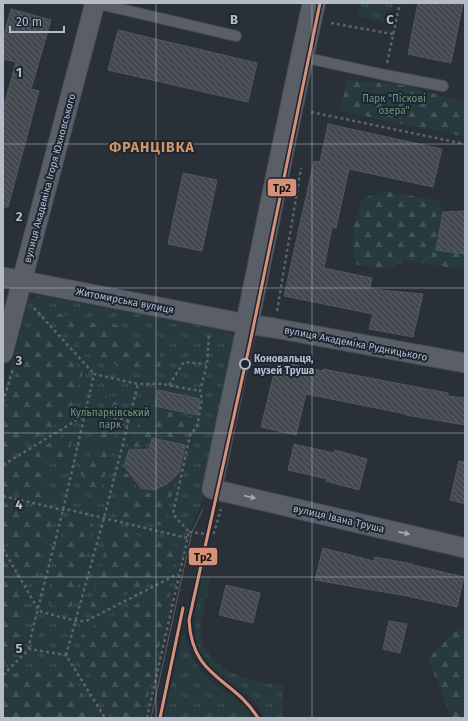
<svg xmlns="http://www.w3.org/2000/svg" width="468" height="721" viewBox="0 0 468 721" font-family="'Fira Sans',sans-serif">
<defs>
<pattern id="grass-tufts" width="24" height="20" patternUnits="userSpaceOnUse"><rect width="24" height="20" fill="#273a3e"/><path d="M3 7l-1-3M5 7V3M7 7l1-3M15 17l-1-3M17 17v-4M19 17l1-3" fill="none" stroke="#445559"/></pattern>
<pattern id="forest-firs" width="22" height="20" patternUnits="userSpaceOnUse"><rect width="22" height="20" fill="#273a3e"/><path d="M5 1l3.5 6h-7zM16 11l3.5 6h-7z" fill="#445559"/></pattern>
<pattern id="building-back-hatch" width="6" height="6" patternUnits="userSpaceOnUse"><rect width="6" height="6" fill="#444950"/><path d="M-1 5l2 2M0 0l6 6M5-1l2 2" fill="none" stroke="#5d6168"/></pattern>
</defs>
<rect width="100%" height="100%" fill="#2a3038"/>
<g fill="url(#grass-tufts)">
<path d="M360 3H394L392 11 385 10 383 22 357 16Z"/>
<path d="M38 296 223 329 233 336 235 343 205 491 201 504 189 533 171 606 147 718H3V395L29 301Z"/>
<path d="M202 577 211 578C207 597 199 620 202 639 207 671 256 684 283 685V718H264C258 702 245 692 231 682 184 651 193 626 202 577Z"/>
<path d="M182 636H185C190 655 198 671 213 683 229 696 241 700 252 718H164Z"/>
</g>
<g fill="url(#forest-firs)">
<path d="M347 80 397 84 465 102V137L440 131 376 119 340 109Z"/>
<path d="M386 191 439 201 445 217 465 249V270L405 260 391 269 357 265 353 255 354 223 363 198Z"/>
<path d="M46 312 73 316 96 324 112 323 119 326 123 339 147 337 160 357 161 373 119 367 109 360 96 362Z"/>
<path d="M33 316 83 372 70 416 3 457V422Z"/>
<path d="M125 389 120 410 101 403 106 395 116 397Z"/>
<path d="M149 403 162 411 191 416 193 423 187 426 184 437 173 439 154 433 144 446 137 449 132 444 144 406Z"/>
<path d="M104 426 116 431 97 506 80 472 95 449Z"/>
<path d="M74 432 68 458H47L45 463 47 496 40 500 3 491V474L14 463 65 434Z"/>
<path d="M124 474H128L139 491 154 494 176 478 167 515 177 523 176 529 115 515Z"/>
<path d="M3 503 53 515 35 586 3 536Z"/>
<path d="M73 517 93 524 71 609 51 605 47 601 67 526Z"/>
<path d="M111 528 178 546 172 571 93 611 90 605Z"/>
<path d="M3 559 26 601 16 653 3 665Z"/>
<path d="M170 586 169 604 143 718H113L80 655 81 637 87 630Z"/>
<path d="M457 628 465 631V718H452L428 659Z"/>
<path d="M60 668 69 671 97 718H3V685L18 671Z"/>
</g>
<g fill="url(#building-back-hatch)" stroke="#52575f">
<path d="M418 3H463L451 63 408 54Z"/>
<path d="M11 9 51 20 31 89 39 91 8 207H3V109L16 62 3 59V38Z"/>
<path d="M118 30 257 63 248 102 108 70Z"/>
<path d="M328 124 442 149 433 187 349 169 336 228 332 227 324 268 372 278 370 289 423 294 413 337 369 329 373 314 284 296 314 161 320 162Z"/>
<path d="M183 173 217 180 202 251 168 244Z"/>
<path d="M465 211V254L436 250 443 212Z"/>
<path d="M277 361 323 371V369L448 393V396L465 398V425L406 415V414L306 394 296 435 261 427Z"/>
<path d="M158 390 200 399 197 415 155 406Z"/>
<path d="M152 438 185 445 179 473 168 483 155 490 141 488 124 466 129 450 150 449Z"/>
<path d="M294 444 334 453 335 450 367 459 359 490 326 481 327 479 288 470Z"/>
<path d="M459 461 465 462V504L450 500Z"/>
<path d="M323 548 374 561 375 557 413 564V565L464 577 457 607 407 596 315 580Z"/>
<path d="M226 585 260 593 253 623 219 615Z"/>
<path d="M389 621 407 624 400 653 383 649Z"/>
</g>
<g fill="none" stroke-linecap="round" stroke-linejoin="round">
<g stroke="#484c53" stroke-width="12">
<g id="service">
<path d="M95 3 236 36"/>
<path d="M302 57 385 75 443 86"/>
</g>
</g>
<g stroke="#484c53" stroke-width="21">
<g id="minor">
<path d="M3 277 247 324 274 328 465 363"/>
<path d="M247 324 212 489 465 548"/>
<path d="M3 353 95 3"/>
</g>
</g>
<g stroke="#484c53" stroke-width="24">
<path id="tertiary" d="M247 324C269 217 290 110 314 3"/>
</g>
<g stroke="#5d636a" stroke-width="2.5" stroke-dasharray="3 3" stroke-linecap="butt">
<path d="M331 23 393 34"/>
<path d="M387 63 400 3"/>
<path d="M311 112 465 144"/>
<path d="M34 308 94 374"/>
<path d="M277 311 301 168"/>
<path d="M169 385 184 362 206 364"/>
<path d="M3 402 13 369"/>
<path d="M3 465 85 415 93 413 129 421"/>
<path d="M3 496 63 510H70L187 538"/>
<path d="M189 532 209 534 214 533 221 509"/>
<path d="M3 549 38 609 42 612 76 621H86L178 574"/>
<path d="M29 649 30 640 63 510 94 374 138 384H162L200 391"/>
<path d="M66 655 104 518 138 384"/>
<path d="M3 675 29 649 66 655 105 718"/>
<path d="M147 718 189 532 173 514 190 435 197 427 202 399 200 391 207 364 209 334"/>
</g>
<use href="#service" stroke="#5a5e66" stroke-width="10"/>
<use href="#minor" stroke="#5a5e66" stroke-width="19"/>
<use href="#tertiary" stroke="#5a5e66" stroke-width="22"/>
<path stroke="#595d64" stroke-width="1" d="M151 718 192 532 203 509"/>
<g stroke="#1d2633" stroke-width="6">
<g id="tram-1">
<path d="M160 718 183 608"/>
<path d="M258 718C233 677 192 679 189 620L250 343 320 3"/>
</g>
</g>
<use href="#tram-1" stroke="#d79179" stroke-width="3"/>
</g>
<defs><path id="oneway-solid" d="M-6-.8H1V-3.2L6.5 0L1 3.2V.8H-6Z"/></defs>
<g fill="#a2a9b5">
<use href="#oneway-solid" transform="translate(250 497) rotate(13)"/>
<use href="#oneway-solid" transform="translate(404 533) rotate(13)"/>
</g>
<path fill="none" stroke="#b4bcc9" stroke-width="1" stroke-opacity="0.55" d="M156 3V718M312 3V718M3 144H465M3 288H465M3 433H465M3 577H465"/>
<circle fill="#1d2633" stroke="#b4bcc9" stroke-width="2" cx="245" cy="364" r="5"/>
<g text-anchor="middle" stroke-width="4" stroke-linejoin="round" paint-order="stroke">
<g font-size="10" fill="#6b9a76" stroke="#1d2633">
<text x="394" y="102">Парк "Піскові<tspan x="394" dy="12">озера"</tspan></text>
<text x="110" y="416">Кульпарківський<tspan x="110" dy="12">парк</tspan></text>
</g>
<g font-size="10" fill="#b4bcc9" stroke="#1d2633">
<text transform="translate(49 178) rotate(-75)" y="4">вулиця Академіка Ігоря Юхновського</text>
<text transform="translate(125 300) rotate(11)" y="4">Житомирська вулиця</text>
<text transform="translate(356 343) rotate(11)" y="4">вулиця Академіка Рудницького</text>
<text transform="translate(339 518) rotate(13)" y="4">вулиця Івана Труша</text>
</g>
<g font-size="10" font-weight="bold" fill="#b4bcc9" stroke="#1d2633" text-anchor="start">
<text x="254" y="362">Коновальця,<tspan x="254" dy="12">музей Труша</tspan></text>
</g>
<g font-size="14" font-weight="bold" letter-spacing="1" fill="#d59563" stroke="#1d2633">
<text x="152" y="152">ФРАНЦІВКА</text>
</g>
</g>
<g font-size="13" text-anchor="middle" font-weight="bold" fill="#b4bcc9" stroke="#1d2633" stroke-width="4" stroke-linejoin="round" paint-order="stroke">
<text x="234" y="24">B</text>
<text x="390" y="24">C</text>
<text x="19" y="77">1</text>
<text x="19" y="221">2</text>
<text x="19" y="365">3</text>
<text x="19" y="509">4</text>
<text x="19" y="653">5</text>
</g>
<g stroke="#1d2633" stroke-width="1.5">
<rect x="267" y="178" width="30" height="19" rx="4" fill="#d79179"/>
<rect x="188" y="547" width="30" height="19" rx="4" fill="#d79179"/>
</g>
<g font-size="11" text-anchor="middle" font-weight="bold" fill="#111">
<text x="282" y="192">Тр2</text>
<text x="203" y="561">Тр2</text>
</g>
<rect width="468" height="721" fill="none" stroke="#b4bcc9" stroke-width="8"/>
<path d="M10 26v6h54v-6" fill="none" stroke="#b4bcc9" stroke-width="2"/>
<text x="16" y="26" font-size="12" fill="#b4bcc9" stroke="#1d2633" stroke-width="3" paint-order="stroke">20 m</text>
</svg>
